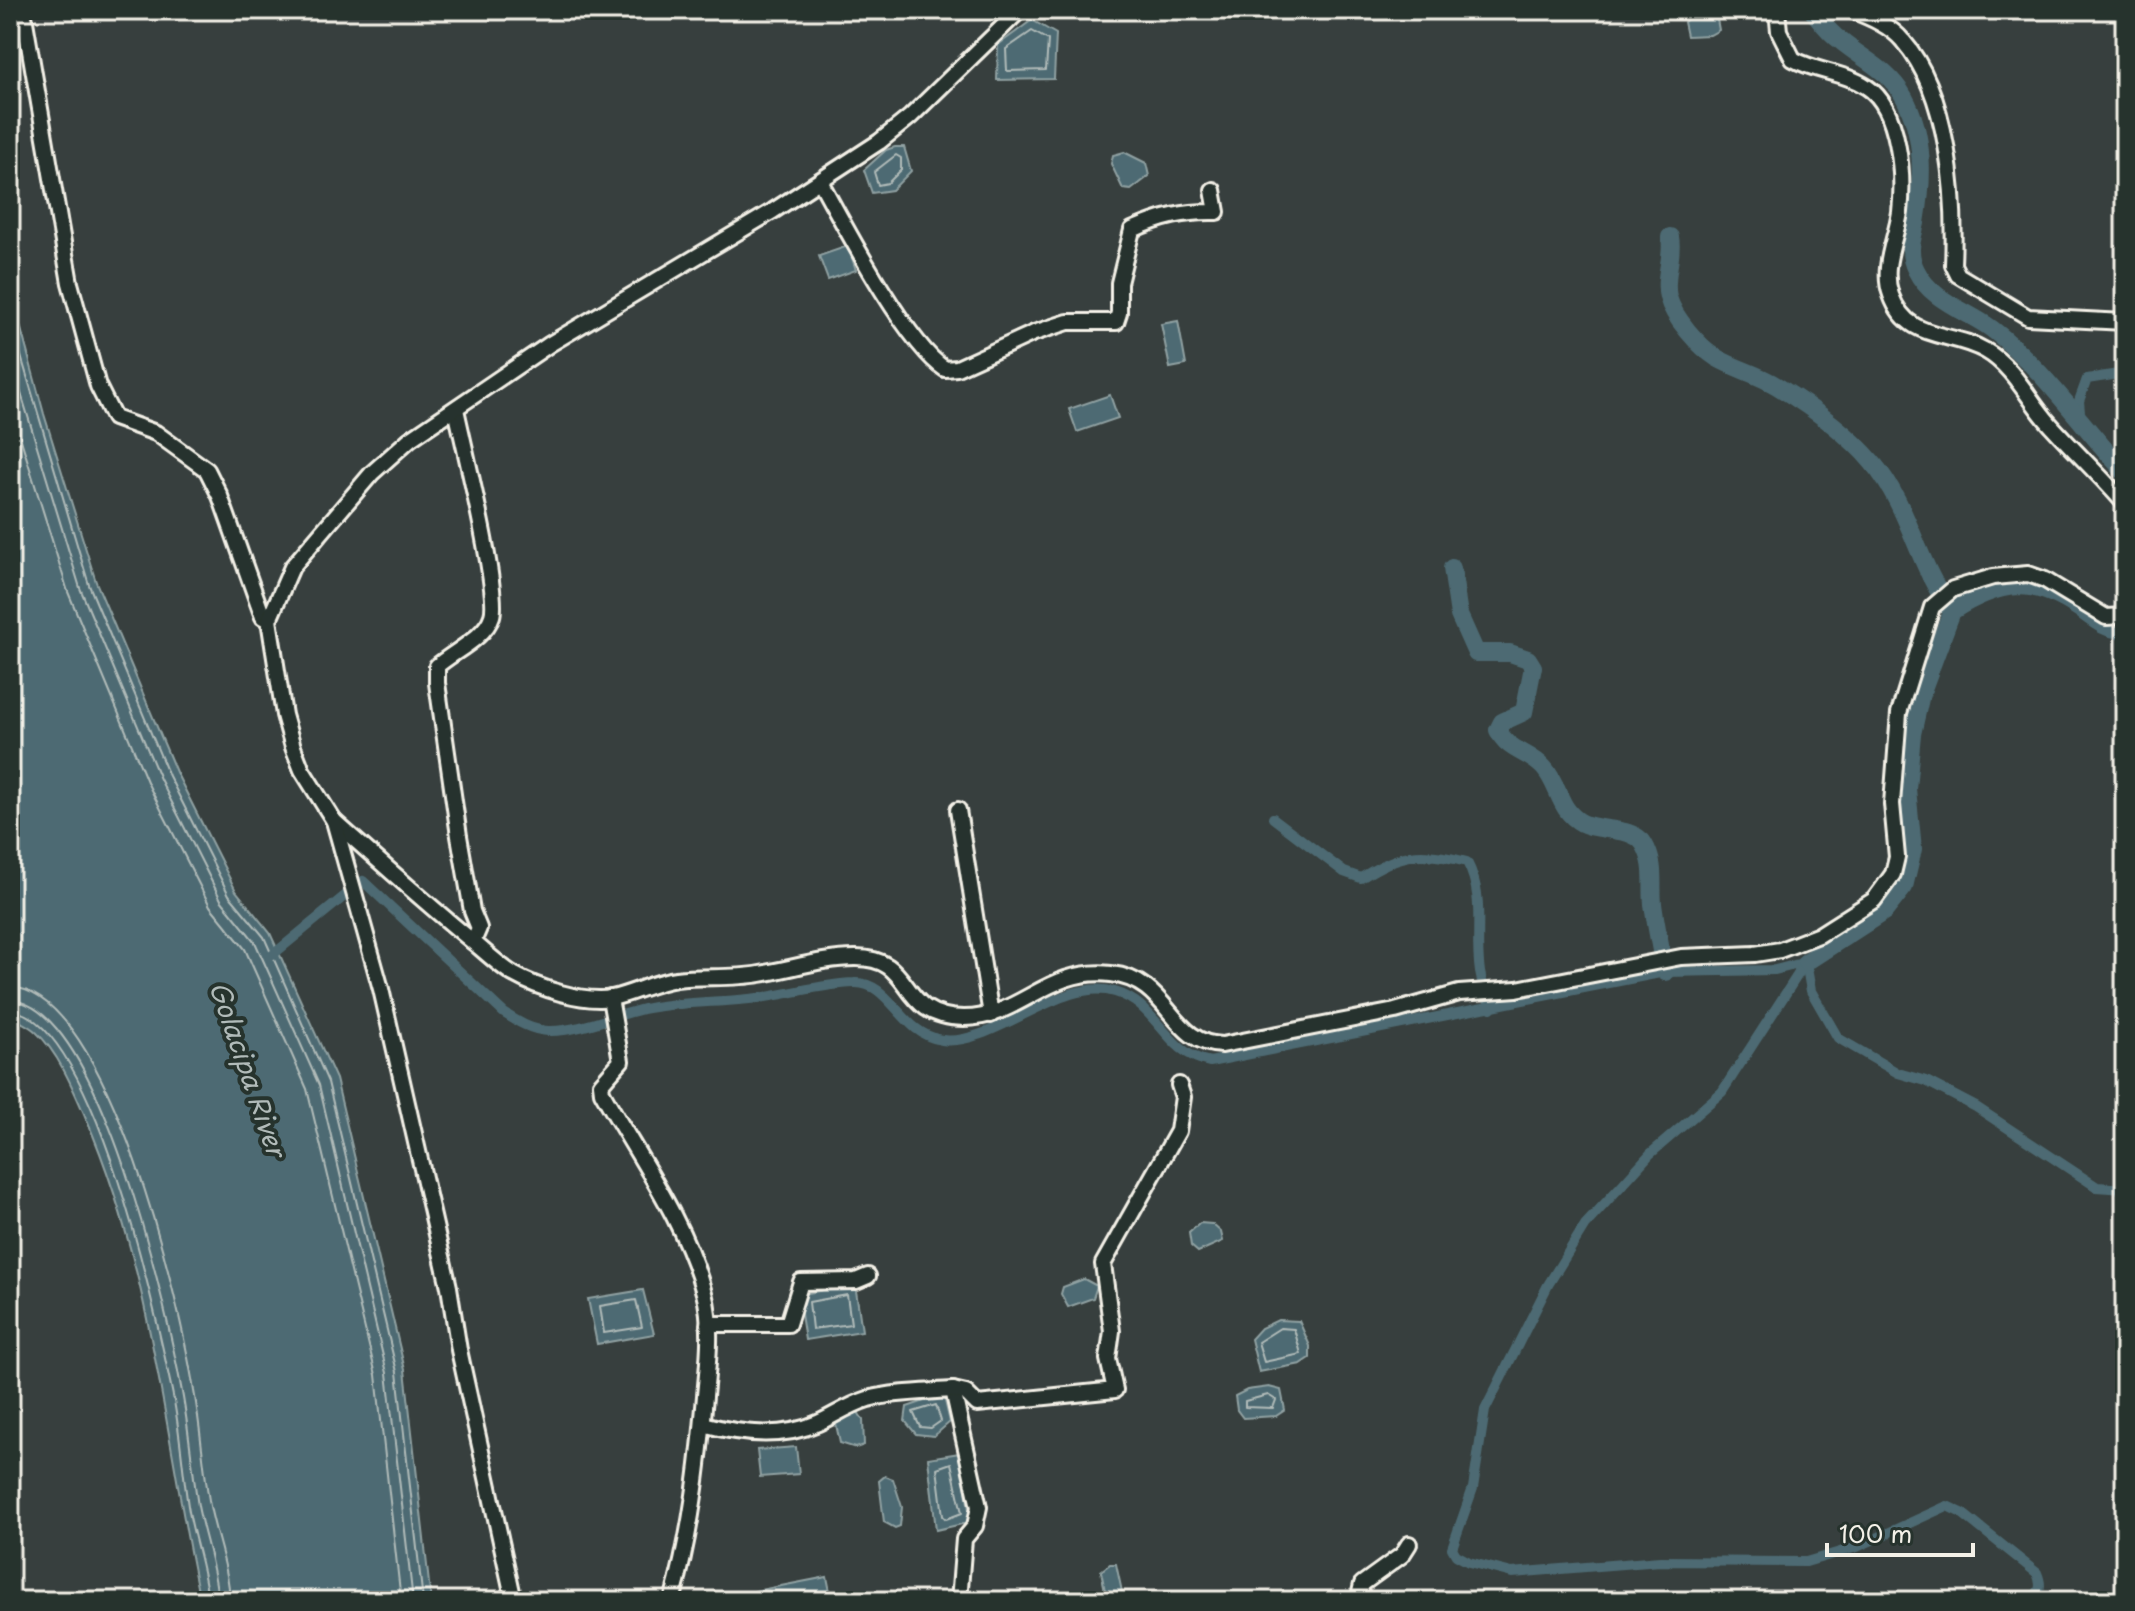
<svg xmlns="http://www.w3.org/2000/svg" width="2135" height="1611" viewBox="0 0 2135 1611" font-family="'Playpen Sans',sans-serif">
<rect width="100%" height="100%" fill="#373f3e"/>
<filter id="ink" filterUnits="userSpaceOnUse"><feTurbulence type="fractalNoise" baseFrequency=".0125" numOctaves="2"/><feDisplacementMap in="SourceGraphic" scale="16" xChannelSelector="R" yChannelSelector="G"/><feConvolveMatrix kernelMatrix="1 2 1 2 8 2 1 2 1" color-interpolation-filters="sRGB"/></filter>
<g filter="url(#ink)">
<g fill="#4d6b73" stroke="#90a1a2" stroke-width="2">
<path d="M1697 10 1716 14 1719 30 1710 35 1687 36 1684 22Z"/>
<path d="M1032 20 1056 34 1054 79 997 80 998 45Z"/>
<path d="M895 147H904L911 171 892 190 872 193 864 170 886 150Z"/>
<path d="M1124 152 1146 163 1149 176 1131 190 1123 189 1111 164 1113 155Z"/>
<path d="M848 246 856 270 828 280 819 256Z"/>
<path d="M10 288 44 414 96 582 176 772 236 891 270 933 336 1079 405 1370 431 1601H200C165 1438 152 1270 85 1116 73 1088 58 1052 36 1032 29 1025 18 1021 10 1016Z"/>
<path d="M1178 321 1186 365 1170 368 1161 324Z"/>
<path d="M1110 395 1118 418 1077 432 1069 409Z"/>
<path d="M1200 1223 1212 1224 1221 1232 1223 1241 1198 1252 1191 1246 1189 1233Z"/>
<path d="M1084 1279 1097 1286 1093 1298 1068 1307 1061 1294 1063 1287Z"/>
<path d="M855 1284 862 1331 805 1340 798 1295Z"/>
<path d="M643 1290 654 1334 597 1344 588 1299Z"/>
<path d="M1278 1320 1299 1321 1310 1346V1358L1301 1364 1259 1372 1251 1339 1261 1328Z"/>
<path d="M1269 1387 1281 1390 1285 1410 1276 1416 1243 1418 1237 1410 1235 1396 1247 1390Z"/>
<path d="M939 1396 945 1401 950 1422 934 1436 916 1434 905 1421 907 1407Z"/>
<path d="M850 1410 858 1412 863 1420 864 1445 856 1448 840 1443 835 1420Z"/>
<path d="M796 1447 799 1474 760 1477 757 1450Z"/>
<path d="M960 1453 971 1522 936 1530 928 1458Z"/>
<path d="M885 1476 893 1479 902 1507 900 1526 895 1528 884 1522 879 1481Z"/>
<path d="M1110 1564H1116L1124 1601H1107L1101 1571Z"/>
<path d="M827 1577 832 1601H757L755 1591Z"/>
</g>
<g fill="none" stroke-linecap="round" stroke-linejoin="round">
<g stroke="#b1bbb9" stroke-width="2">
<path d="M1032 31 1048 40 1046 70 1007 71 1006 49Z"/>
<path d="M896 155 901 158V170L888 183 878 185 874 172Z"/>
<path d="M10 319 89 585 169 776 229 895 264 937 328 1082 397 1372 423 1601"/>
<path d="M10 357 80 588 160 779 221 900 255 942 319 1085 387 1373 413 1601"/>
<path d="M10 404 68 592 148 784 210 906 245 949 307 1089 376 1375 401 1601"/>
<path d="M10 987C110 991 181 1310 194 1391 201 1429 203 1468 210 1506 216 1537 229 1569 230 1601"/>
<path d="M10 1000C101 1004 168 1316 182 1392 189 1429 192 1468 198 1506 204 1537 216 1569 218 1601"/>
<path d="M10 1010C94 1018 157 1319 172 1391 180 1428 182 1467 188 1506 193 1537 205 1569 208 1601"/>
<path d="M847 1295 851 1324 812 1329 809 1302Z"/>
<path d="M636 1300 642 1327 604 1333 600 1306Z"/>
<path d="M1280 1328 1294 1329 1301 1354 1264 1362 1258 1342Z"/>
<path d="M1268 1395 1276 1400 1273 1408 1245 1407V1401Z"/>
<path d="M936 1405 941 1421 931 1428 920 1427 913 1412Z"/>
<path d="M951 1463 962 1513 946 1519 943 1516 937 1468Z"/>
</g>
<g stroke="#4d6b73" stroke-width="10">
<path d="M2081 424 2079 401 2087 379 2125 373"/>
<path d="M1273 818 1344 872 1361 878C1401 852 1420 850 1467 862 1486 898 1474 934 1480 972 1482 984 1487 996 1491 1008"/>
<path d="M270 957 363 881 504 1013C518 1022 531 1030 548 1031 578 1032 613 1016 643 1009 681 1001 720 1003 758 998 790 994 822 984 854 983 891 981 900 1034 942 1040 994 1047 1062 975 1115 992 1159 1005 1164 1053 1210 1062L1665 972 1775 970 1806 962 1811 991 1838 1038 1898 1073 1926 1081 1976 1107 2097 1187 2125 1189"/>
<path d="M1806 962 1722 1092 1650 1154 1621 1186 1585 1225 1548 1285 1485 1410 1473 1488 1452 1548 1456 1555 1469 1562 1512 1573 1660 1561 1806 1562 1857 1547 1947 1506 1962 1513 2037 1573C2043 1587 2040 1593 2028 1601"/>
<path d="M2125 1109V1158"/>
</g>
<g stroke="#4d6b73" stroke-width="18">
<path d="M1812 10C1821 21 1829 33 1841 41 1864 60 1889 70 1904 97 1925 135 1923 181 1916 223 1912 240 1907 252 1916 270 1931 301 1966 310 1992 329 2043 368 2082 426 2125 472"/>
<path d="M1670 237C1674 257 1663 277 1668 297 1673 317 1699 347 1717 358 1736 369 1758 374 1777 386 1811 407 1847 432 1872 462 1911 508 1916 564 1952 611"/>
<path d="M1452 568 1459 615 1476 653H1510L1528 659 1533 667 1524 712 1502 722 1498 730C1508 752 1529 751 1544 768 1560 786 1558 810 1582 823 1599 832 1633 826 1644 844 1656 865 1651 882 1653 904 1656 927 1661 949 1665 972"/>
<path d="M1806 962 1885 911 1904 887 1913 849 1907 789 1912 734 1921 694 1952 611C2000 581 2033 576 2080 609 2095 620 2106 630 2125 630"/>
</g>
<g stroke="#f4f1e8" stroke-width="20">
<g id="minor">
<path d="M23 10 70 283 98 386 114 418 156 433 207 470 220 496 263 617 269 620"/>
<path d="M1777 10 1779 31 1793 59C1816 72 1844 72 1867 87 1900 108 1904 177 1900 212 1896 240 1881 267 1891 295 1908 343 1951 330 1986 351 2014 367 2029 401 2050 424 2075 452 2101 476 2125 504"/>
<path d="M1851 10C1869 17 1891 26 1903 41 1949 93 1956 198 1953 265L1958 275 2028 317 2125 322"/>
<path d="M820 181C844 225 907 345 945 369L957 368 1034 333 1068 322H1116L1119 313V283L1132 230C1161 217 1185 211 1217 212L1213 190"/>
<path d="M456 409C463 443 500 592 492 616 485 638 454 651 437 666V683L459 836 472 911 479 928 473 942"/>
<path d="M958 810 991 1015"/>
<path d="M334 821C378 860 421 899 466 936 481 948 497 964 513 974 538 988 583 1003 612 998 634 993 654 982 676 979 704 976 732 979 760 974 791 969 824 958 855 958 918 957 894 1017 964 1018 1020 1018 1047 967 1111 974 1170 980 1170 1044 1222 1045L1395 1011 1459 993 1517 989 1681 957 1755 954 1780 950 1819 935 1874 900 1893 874 1897 857 1892 804 1899 713 1932 607 1953 589 1993 577 2028 574 2045 580 2106 617 2125 616"/>
<path d="M610 998 621 1061 601 1084 602 1092C638 1157 685 1220 704 1293 713 1325 708 1363 705 1396 699 1466 691 1534 672 1601"/>
<path d="M708 1324H788L801 1282 856 1281 868 1276"/>
<path d="M953 1390 979 1507 975 1526 964 1539 959 1601"/>
<path d="M703 1424C739 1434 782 1439 818 1423 835 1415 849 1405 868 1399 895 1392 926 1392 953 1390L966 1393 977 1404 1115 1390 1108 1359 1112 1331 1103 1264 1178 1131 1183 1097 1179 1085"/>
<path d="M514 1601 459 1350 449 1287 381 989 334 821 302 770 293 747 284 715 269 620 292 567 372 473 410 439 550 344 773 211 879 142 910 117 1020 10"/>
<path d="M1358 1601 1362 1584 1402 1555 1409 1544"/>
</g>
</g>
<use href="#minor" stroke="#26332d" stroke-width="14"/>
</g>
</g>
<g text-anchor="middle" stroke-width="8" stroke-linejoin="round" paint-order="stroke">
<g font-size="26" font-style="italic" fill="#b1bbb9" stroke="#26332d">
<text transform="translate(247 1069) rotate(71)" y="9">Golacipa River</text>
</g>
</g>
<rect width="2135" height="1611" fill="none" stroke="#26332d" stroke-width="40"/>
<rect x="20" y="20" width="2095" height="1571" fill="none" stroke="#f4f1e8" stroke-width="3" filter="url(#ink)"/>
<path d="M1827 1543v12h146v-12" fill="none" stroke="#f4f1e8" stroke-width="4"/>
<text x="1839" y="1543" font-size="24" fill="#f4f1e8" stroke="#26332d" stroke-width="6" paint-order="stroke">100 m</text>
</svg>
